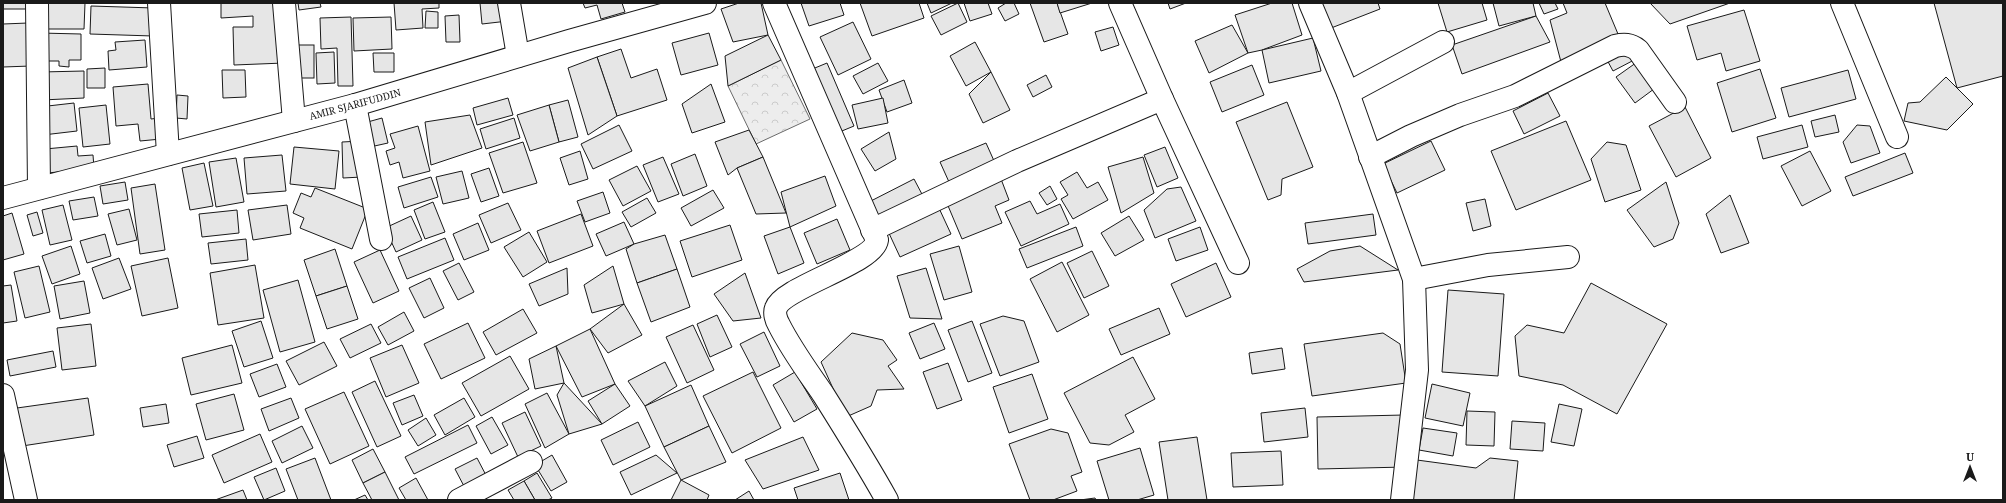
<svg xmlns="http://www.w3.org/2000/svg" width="2006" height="503" viewBox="0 0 2006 503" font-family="'Noto Serif',serif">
<defs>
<pattern id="park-crowns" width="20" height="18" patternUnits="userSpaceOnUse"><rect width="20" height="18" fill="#ededed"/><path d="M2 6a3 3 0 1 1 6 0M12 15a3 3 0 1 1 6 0" fill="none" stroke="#cbcbcb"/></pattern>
</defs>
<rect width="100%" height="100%" fill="#fff"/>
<path fill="url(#park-crowns)" stroke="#6a6a6a" d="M781 60 810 119 756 144 728 86Z"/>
<g fill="#e6e6e6" stroke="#1a1a1a">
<rect x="3" y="3" width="26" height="6"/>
<path d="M43 3H85L84 29H42Z"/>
<path d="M221 3H282L284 63 234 65 233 27H253V16L221 18Z"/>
<path d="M298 3H320L321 7 299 10Z"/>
<path d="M394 3H439V8L422 9 423 28 396 30Z"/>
<path d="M480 3H506L508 21 482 24Z"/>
<path d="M583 3H622L625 12 601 19 597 5 585 8Z"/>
<path d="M739 3H761L768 35 733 42 721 9Z"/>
<path d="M801 3H840L844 15 809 26Z"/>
<path d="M860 3H919L924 18 872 36Z"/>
<path d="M927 3H952L931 13Z"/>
<path d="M958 3 967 22 941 35 931 16Z"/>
<path d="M964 3H988L992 14 970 21Z"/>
<path d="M1006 3H1014L1019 14 1005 21 998 8Z"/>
<path d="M1030 3H1057L1068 34 1044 42Z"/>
<path d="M1057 3H1092L1060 13Z"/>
<path d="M1168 3H1186L1170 9Z"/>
<path d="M1272 3H1292L1302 35 1262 50 1248 53 1235 15Z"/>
<path d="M1316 3H1378L1380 9 1326 30Z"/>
<path d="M1438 3H1482L1487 20 1447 32Z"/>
<path d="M1493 3H1533L1536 16 1499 26Z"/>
<path d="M1539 3H1555L1558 9 1544 14Z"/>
<path d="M1563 3H1605L1618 34 1561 62 1550 20 1567 13Z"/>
<path d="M1650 3H1730L1670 24Z"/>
<path d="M1934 3H2003V76L1957 88Z"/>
<path d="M91 6 154 8 153 36 90 34Z"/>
<path d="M1744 10 1760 61 1726 71 1721 53 1697 60 1687 26Z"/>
<path d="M426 11 438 12V28H425Z"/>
<path d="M459 15 460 42H446L445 16Z"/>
<path d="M1536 16 1550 42 1462 74 1452 45Z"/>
<path d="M351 17 353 86H338L337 48 321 49 320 18Z"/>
<path d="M391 17 392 49 354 51 353 18Z"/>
<path d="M853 22 871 59 838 75 820 37Z"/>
<path d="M28 23 31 66 3 67V24Z"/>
<path d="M1232 25 1248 53 1209 73 1195 41Z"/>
<path d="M1113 27 1119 45 1101 51 1095 32Z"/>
<path d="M40 33 81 34V60H69V67L59 66V61H39Z"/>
<path d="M709 33 718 65 681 75 672 43Z"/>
<path d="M768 35 781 60 728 86 725 56Z"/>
<path d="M1313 38 1321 71 1269 83 1262 50Z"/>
<path d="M145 40 147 67 109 70 108 51 116 50 115 42Z"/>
<path d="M975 42 991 72 966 86 950 56Z"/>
<rect x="292" y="45" width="22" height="33"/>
<path d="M1628 45 1636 59 1613 71 1606 58Z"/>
<path d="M621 49 631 78 657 69 667 100 617 116 597 57Z"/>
<path d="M334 52 335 83 317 84 316 53Z"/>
<path d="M373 53H394V72H374Z"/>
<path d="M597 57 617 116 588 135 568 68Z"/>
<path d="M1640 60 1658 86 1635 103 1616 77Z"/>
<path d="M827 63 854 126 837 133 810 70Z"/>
<path d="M878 63 888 81 863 94 853 76Z"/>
<path d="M1252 65 1264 95 1222 112 1210 82Z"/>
<path d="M105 68V88H87V69Z"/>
<path d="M1760 69 1776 118 1732 132 1717 83Z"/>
<path d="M222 70H245L246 97 223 98Z"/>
<path d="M1848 70 1856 99 1789 117 1781 88Z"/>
<path d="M84 71V98L42 100 41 72Z"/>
<path d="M991 72 1010 110 983 123 969 94Z"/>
<path d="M1046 75 1052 87 1033 97 1027 85Z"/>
<path d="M1946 77 1973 104 1947 130 1904 121 1908 103 1920 102Z"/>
<path d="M904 80 912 103 887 112 879 90Z"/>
<path d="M148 84 151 119 159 118 161 139 140 141 138 124 116 126 113 87Z"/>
<path d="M711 84 725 122 692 133 682 104Z"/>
<path d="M1548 93 1560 116 1524 134 1513 111Z"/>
<path d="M177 95 188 96 187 119 176 118Z"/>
<path d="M508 98 513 115 477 125 473 108Z"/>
<path d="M883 98 888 123 858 129 852 105Z"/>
<path d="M568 100 578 137 559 142 549 105Z"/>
<path d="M1287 102 1313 167 1282 179 1281 195 1268 200 1236 122Z"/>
<path d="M74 103 77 131 43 135 39 107Z"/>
<path d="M106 105 110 144 83 147 79 108Z"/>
<path d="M549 105 559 142 530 151 517 115Z"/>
<path d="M1685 107 1711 158 1676 177 1649 126Z"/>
<path d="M470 115 482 148 431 165 425 122Z"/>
<path d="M1835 115 1839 132 1815 137 1811 121Z"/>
<path d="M382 118 388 143 370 147 364 123Z"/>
<path d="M514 118 520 138 486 149 480 129Z"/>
<path d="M1566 121 1591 180 1516 210 1491 151Z"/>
<path d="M619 125 632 151 593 169 581 144Z"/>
<path d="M1802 125 1808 147 1763 159 1757 137Z"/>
<path d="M1857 125 1870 126 1880 153 1851 163 1843 142Z"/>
<path d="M418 126 430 171 403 178 399 162 390 165 386 151 395 148 390 134Z"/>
<path d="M749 130 763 157 737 168 728 175 715 142Z"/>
<path d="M889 132 896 159 875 171 861 149Z"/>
<path d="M361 141 362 177 343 178 342 142Z"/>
<path d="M1431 141 1445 170 1397 193 1383 164Z"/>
<path d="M523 142 537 183 503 193 489 153Z"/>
<path d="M1607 142 1626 145 1641 190 1605 202 1591 159Z"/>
<path d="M986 143 995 163 949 182 940 162Z"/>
<path d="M77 146 78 156 93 155 94 168 48 173 45 149Z"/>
<path d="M294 147 339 151 335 189 290 184Z"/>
<path d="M1165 147 1178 178 1157 187 1144 155Z"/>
<path d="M580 151 588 179 569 185 560 158Z"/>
<path d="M1810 151 1831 191 1802 206 1781 166Z"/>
<path d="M1905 153 1913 173 1853 196 1845 177Z"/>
<path d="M695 154 707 186 683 196 671 164Z"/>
<path d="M282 155 286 191 247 194 244 158Z"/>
<path d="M663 157 679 194 658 202 643 165Z"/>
<path d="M763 157 786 213 756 214 737 168Z"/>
<path d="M1143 157 1154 193 1121 213 1108 167Z"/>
<path d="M236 158 244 202 216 207 209 162Z"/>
<path d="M204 163 213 206 190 210 182 168Z"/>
<path d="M637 166 651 191 623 206 609 180Z"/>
<path d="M489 168 499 196 481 202 471 174Z"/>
<path d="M462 171 469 198 443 204 436 177Z"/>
<path d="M1077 172 1087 188 1098 182 1108 200 1073 219 1061 199 1068 195 1060 182Z"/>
<path d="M825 176 836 206 790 227 781 192Z"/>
<path d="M431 177 438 197 404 208 398 187Z"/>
<path d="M914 179 924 198 875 223 865 204Z"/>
<path d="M1001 179 1009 200 995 206 1002 223 962 239 946 201Z"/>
<path d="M125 182 128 200 103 204 100 186Z"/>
<path d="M1666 182 1679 223 1673 239 1654 247 1627 210Z"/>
<path d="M155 184 165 250 140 254 131 188Z"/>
<path d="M1050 186 1057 199 1047 205 1039 193Z"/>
<path d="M1181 187 1196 221 1155 238 1144 210 1167 189Z"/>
<path d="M315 188 368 209 352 249 300 228 304 218 293 213 301 193 311 197Z"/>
<path d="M713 190 724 208 691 226 681 208Z"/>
<path d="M603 192 610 213 585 222 577 201Z"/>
<path d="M1730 195 1749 243 1721 253 1706 214Z"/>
<path d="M94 197 98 216 73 220 69 201Z"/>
<path d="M647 198 656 213 631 227 622 212Z"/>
<path d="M1485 199 1491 226 1473 231 1466 203Z"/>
<path d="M1030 201 1037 214 1060 204 1069 224 1021 246 1005 212Z"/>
<path d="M433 202 445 232 425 239 414 210Z"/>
<path d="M508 203 521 230 491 243 479 215Z"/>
<path d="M63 205 72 240 50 245 42 210Z"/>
<path d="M287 205 291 234 253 240 248 210Z"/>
<path d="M938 206 951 234 900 257 887 229Z"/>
<path d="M129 209 137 240 117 245 108 214Z"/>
<path d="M237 210 239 233 202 237 199 214Z"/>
<path d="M37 212 43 233 33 236 27 215Z"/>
<path d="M12 213 24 254 3 260V216Z"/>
<path d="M581 214 593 246 549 263 537 231Z"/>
<path d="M1373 214 1376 235 1308 244 1305 223Z"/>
<path d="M411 216 422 240 396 252 385 228Z"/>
<path d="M1129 216 1144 240 1115 256 1101 233Z"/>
<path d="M837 219 850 250 817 264 804 233Z"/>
<path d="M624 222 634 244 606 256 596 234Z"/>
<path d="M478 223 489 250 464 260 453 234Z"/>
<path d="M730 225 742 260 692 277 680 241Z"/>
<path d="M790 227 804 263 778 274 764 236Z"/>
<path d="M1076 227 1083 246 1027 268 1019 249Z"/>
<path d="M1200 227 1208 250 1176 261 1168 239Z"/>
<path d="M529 232 547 262 523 277 504 247Z"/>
<path d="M105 234 111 256 87 263 80 241Z"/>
<path d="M665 235 677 269 637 283 626 249 634 244Z"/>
<path d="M445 238 454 260 407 279 398 257Z"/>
<path d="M246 239 248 260 211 264 208 243Z"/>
<path d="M71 246 80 274 52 284 42 256Z"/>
<path d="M959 246 972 292 944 300 930 254Z"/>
<path d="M1360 246 1398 270 1304 282 1297 269 1330 251Z"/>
<path d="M335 249 347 286 316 296 304 260Z"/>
<path d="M380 250 399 291 373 303 354 262Z"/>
<path d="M1092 251 1109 286 1084 298 1067 263Z"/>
<path d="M119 258 131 289 103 299 92 268Z"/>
<path d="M168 258 178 308 142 316 131 266Z"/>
<path d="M1062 262 1089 315 1057 332 1030 279Z"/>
<path d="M459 263 474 292 458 300 443 271Z"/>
<path d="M1216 263 1231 297 1186 317 1171 284Z"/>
<path d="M255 265 264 318 218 325 210 273Z"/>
<path d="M39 266 50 312 25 318 14 272Z"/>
<path d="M613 266 624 304 592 313 584 285Z"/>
<path d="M567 268 568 294 539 306 529 284Z"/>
<path d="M926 268 942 319 910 318 897 276Z"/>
<path d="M677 269 690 307 651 322 637 283Z"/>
<path d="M745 273 761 318 733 321 714 294Z"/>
<path d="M430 278 444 308 424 318 409 288Z"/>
<path d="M298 280 315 342 280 352 263 290Z"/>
<path d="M84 281 90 313 60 319 54 286Z"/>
<path d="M1591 283 1667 324 1617 414 1563 385 1519 376 1515 336 1527 325 1564 333Z"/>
<path d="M11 285 17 321 3 323V286Z"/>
<path d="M347 286 358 319 327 329 316 296Z"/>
<path d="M1448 290 1504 294 1498 376 1442 372Z"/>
<path d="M624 304 642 335 608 353 590 329Z"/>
<path d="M1159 308 1170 334 1121 355 1109 329Z"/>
<path d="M523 309 537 333 496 355 483 332Z"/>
<path d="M404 312 414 331 388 345 378 327Z"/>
<path d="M717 315 732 347 710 357 697 324Z"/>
<path d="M1003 316 1024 321 1039 362 1000 376 980 324Z"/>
<path d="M261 321 273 358 244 367 232 331Z"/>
<path d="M972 321 992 373 968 382 948 330Z"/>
<path d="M468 323 485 358 441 379 424 344Z"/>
<path d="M934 323 945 349 920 359 909 333Z"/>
<path d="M91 324 96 366 62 370 57 328Z"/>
<path d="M371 324 381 343 350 358 340 339Z"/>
<path d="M693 325 714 370 687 383 666 337Z"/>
<path d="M590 329 615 384 582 397 556 346Z"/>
<path d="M764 332 780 366 757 377 740 344Z"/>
<path d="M852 333 883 340 897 360 888 366 904 389 877 390 871 406 846 417 821 362Z"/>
<path d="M1383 333 1400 344 1406 383 1312 396 1304 344Z"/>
<path d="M324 342 337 366 299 385 286 361Z"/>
<path d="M232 345 242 383 191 395 182 358Z"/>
<path d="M402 345 419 383 386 397 370 358Z"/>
<path d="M556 346 564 383 535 389 529 359Z"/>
<path d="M1282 348 1285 369 1252 374 1249 353Z"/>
<path d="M53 351 56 367 10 376 7 360Z"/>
<path d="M510 356 529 389 481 416 462 383Z"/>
<path d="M1133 357 1155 399 1125 415 1134 432 1109 445 1090 443 1064 393Z"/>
<path d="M665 362 677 386 645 406 628 381Z"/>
<path d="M948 363 962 400 937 409 923 372Z"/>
<path d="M277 364 286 387 259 397 250 374Z"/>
<path d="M753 372 781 428 732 453 703 396Z"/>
<path d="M795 372 817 409 794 422 773 385Z"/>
<path d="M1032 374 1048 419 1009 433 993 387Z"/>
<path d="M375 381 401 436 377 447 352 392Z"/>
<path d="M564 383 602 424 569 434 557 395Z"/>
<path d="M615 384 630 406 602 424 588 401Z"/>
<path d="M1432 384 1470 393 1463 426 1425 418Z"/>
<path d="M691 385 709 426 664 447 645 406Z"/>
<path d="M344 392 369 446 330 464 305 409Z"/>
<path d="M547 393 569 434 545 448 525 404Z"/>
<path d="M234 394 244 430 206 440 196 404Z"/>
<path d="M414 395 423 416 402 425 393 403Z"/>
<path d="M88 398 94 435 22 446 17 408Z"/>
<path d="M291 398 299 418 269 431 261 409Z"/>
<path d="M464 398 475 417 445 435 434 415Z"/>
<path d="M166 404 169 423 143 427 140 408Z"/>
<path d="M1559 404 1582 409 1574 446 1551 442Z"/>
<path d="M1305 408 1308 437 1264 442 1261 413Z"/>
<path d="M1467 411 1495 412 1494 446 1466 445Z"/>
<path d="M525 412 541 446 518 457 502 423Z"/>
<path d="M1404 415 1406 467 1318 469 1317 417Z"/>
<path d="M492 417 508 445 491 454 476 426Z"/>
<path d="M426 418 436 435 418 446 408 430Z"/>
<path d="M1512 421 1545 423 1543 451 1510 449Z"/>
<path d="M638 422 650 447 613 465 601 440Z"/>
<path d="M468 425 477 443 414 474 405 457Z"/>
<path d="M302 426 313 448 282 463 272 441Z"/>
<path d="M709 426 726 462 681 480 664 447Z"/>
<path d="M1423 428 1457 433 1453 456 1419 450Z"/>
<path d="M1051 429 1068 433 1082 472 1071 476 1077 491 1053 500H1030L1009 444Z"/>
<path d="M260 434 272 462 224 483 212 455Z"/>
<path d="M197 436 204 458 174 467 167 445Z"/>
<path d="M803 437 819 470 763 489 745 460Z"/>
<path d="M1197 437 1207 500H1168L1159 442Z"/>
<path d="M1140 448 1154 495 1137 500H1109L1097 461Z"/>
<path d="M373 449 385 472 363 483 352 460Z"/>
<path d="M1281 451 1283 485 1233 487 1231 453Z"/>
<path d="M552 455 567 482 551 491 535 465Z"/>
<path d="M656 455 677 473 631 495 620 472Z"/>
<path d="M315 458 331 500H298L286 469Z"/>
<path d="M477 458 488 479 466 490 455 469Z"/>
<path d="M1490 458 1518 461 1514 500H1412L1417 460 1476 468Z"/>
<path d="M276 468 285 491 264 500 254 477Z"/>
<path d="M385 472 399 500H372L363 483Z"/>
<path d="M537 473 552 498 548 500H535L524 481Z"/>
<path d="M840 473 849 500H798L794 488Z"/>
<path d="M416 478 428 500H406L399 488Z"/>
<path d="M681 480 709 495 707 500H671Z"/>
<path d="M524 481 535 500H514L508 490Z"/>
<path d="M243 490 247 500H215Z"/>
<path d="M749 491 754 500H735Z"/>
<path d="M365 495 368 500H354Z"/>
<path d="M1095 498 1096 500H1080Z"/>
</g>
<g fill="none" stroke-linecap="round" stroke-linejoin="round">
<g stroke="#1a1a1a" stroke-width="24">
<g id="minor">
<path d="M37 3 39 188"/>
<path d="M159 3 168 154"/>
<path d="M284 3 294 121"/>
<path d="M509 3 518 56"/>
<path d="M774 3 877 240C874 263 783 287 776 308 774 313 776 320 779 325 791 349 808 372 823 394 845 429 867 464 887 500"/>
<path d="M1120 3 1162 99 1238 263"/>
<path d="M1310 3 1348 93 1414 279 1417 370 1402 500"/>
<path d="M1842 3 1897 137"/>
<path d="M1348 93 1443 42"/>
<path d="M355 105 381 239"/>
<path d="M1370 157 1411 136 1460 115 1515 96 1615 46C1624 44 1630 44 1638 50L1675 102"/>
<path d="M872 230 1017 161 1162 99"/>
<path d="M1414 279 1488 265 1568 257"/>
<path d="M3 395 26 500"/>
<path d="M459 500 531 462"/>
</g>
</g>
<g stroke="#1a1a1a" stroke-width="24">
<path id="major" d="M3 198 355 105 569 41 705 3"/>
</g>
<use href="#minor" stroke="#fff" stroke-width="22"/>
<use href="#major" stroke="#fff" stroke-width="22"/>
</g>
<g text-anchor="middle" stroke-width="3" stroke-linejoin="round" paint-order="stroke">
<g font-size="10" fill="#1a1a1a" stroke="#fff">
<text transform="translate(355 104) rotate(-15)" y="4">AMIR SJARIFUDDIN</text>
</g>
</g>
<rect width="2006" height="503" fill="none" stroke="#1a1a1a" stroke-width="8"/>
<g transform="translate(1970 467)" stroke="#ffffff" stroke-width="3" paint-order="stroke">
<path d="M0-3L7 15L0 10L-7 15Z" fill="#1a1a1a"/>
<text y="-6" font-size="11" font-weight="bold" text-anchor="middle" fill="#1a1a1a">U</text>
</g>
</svg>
